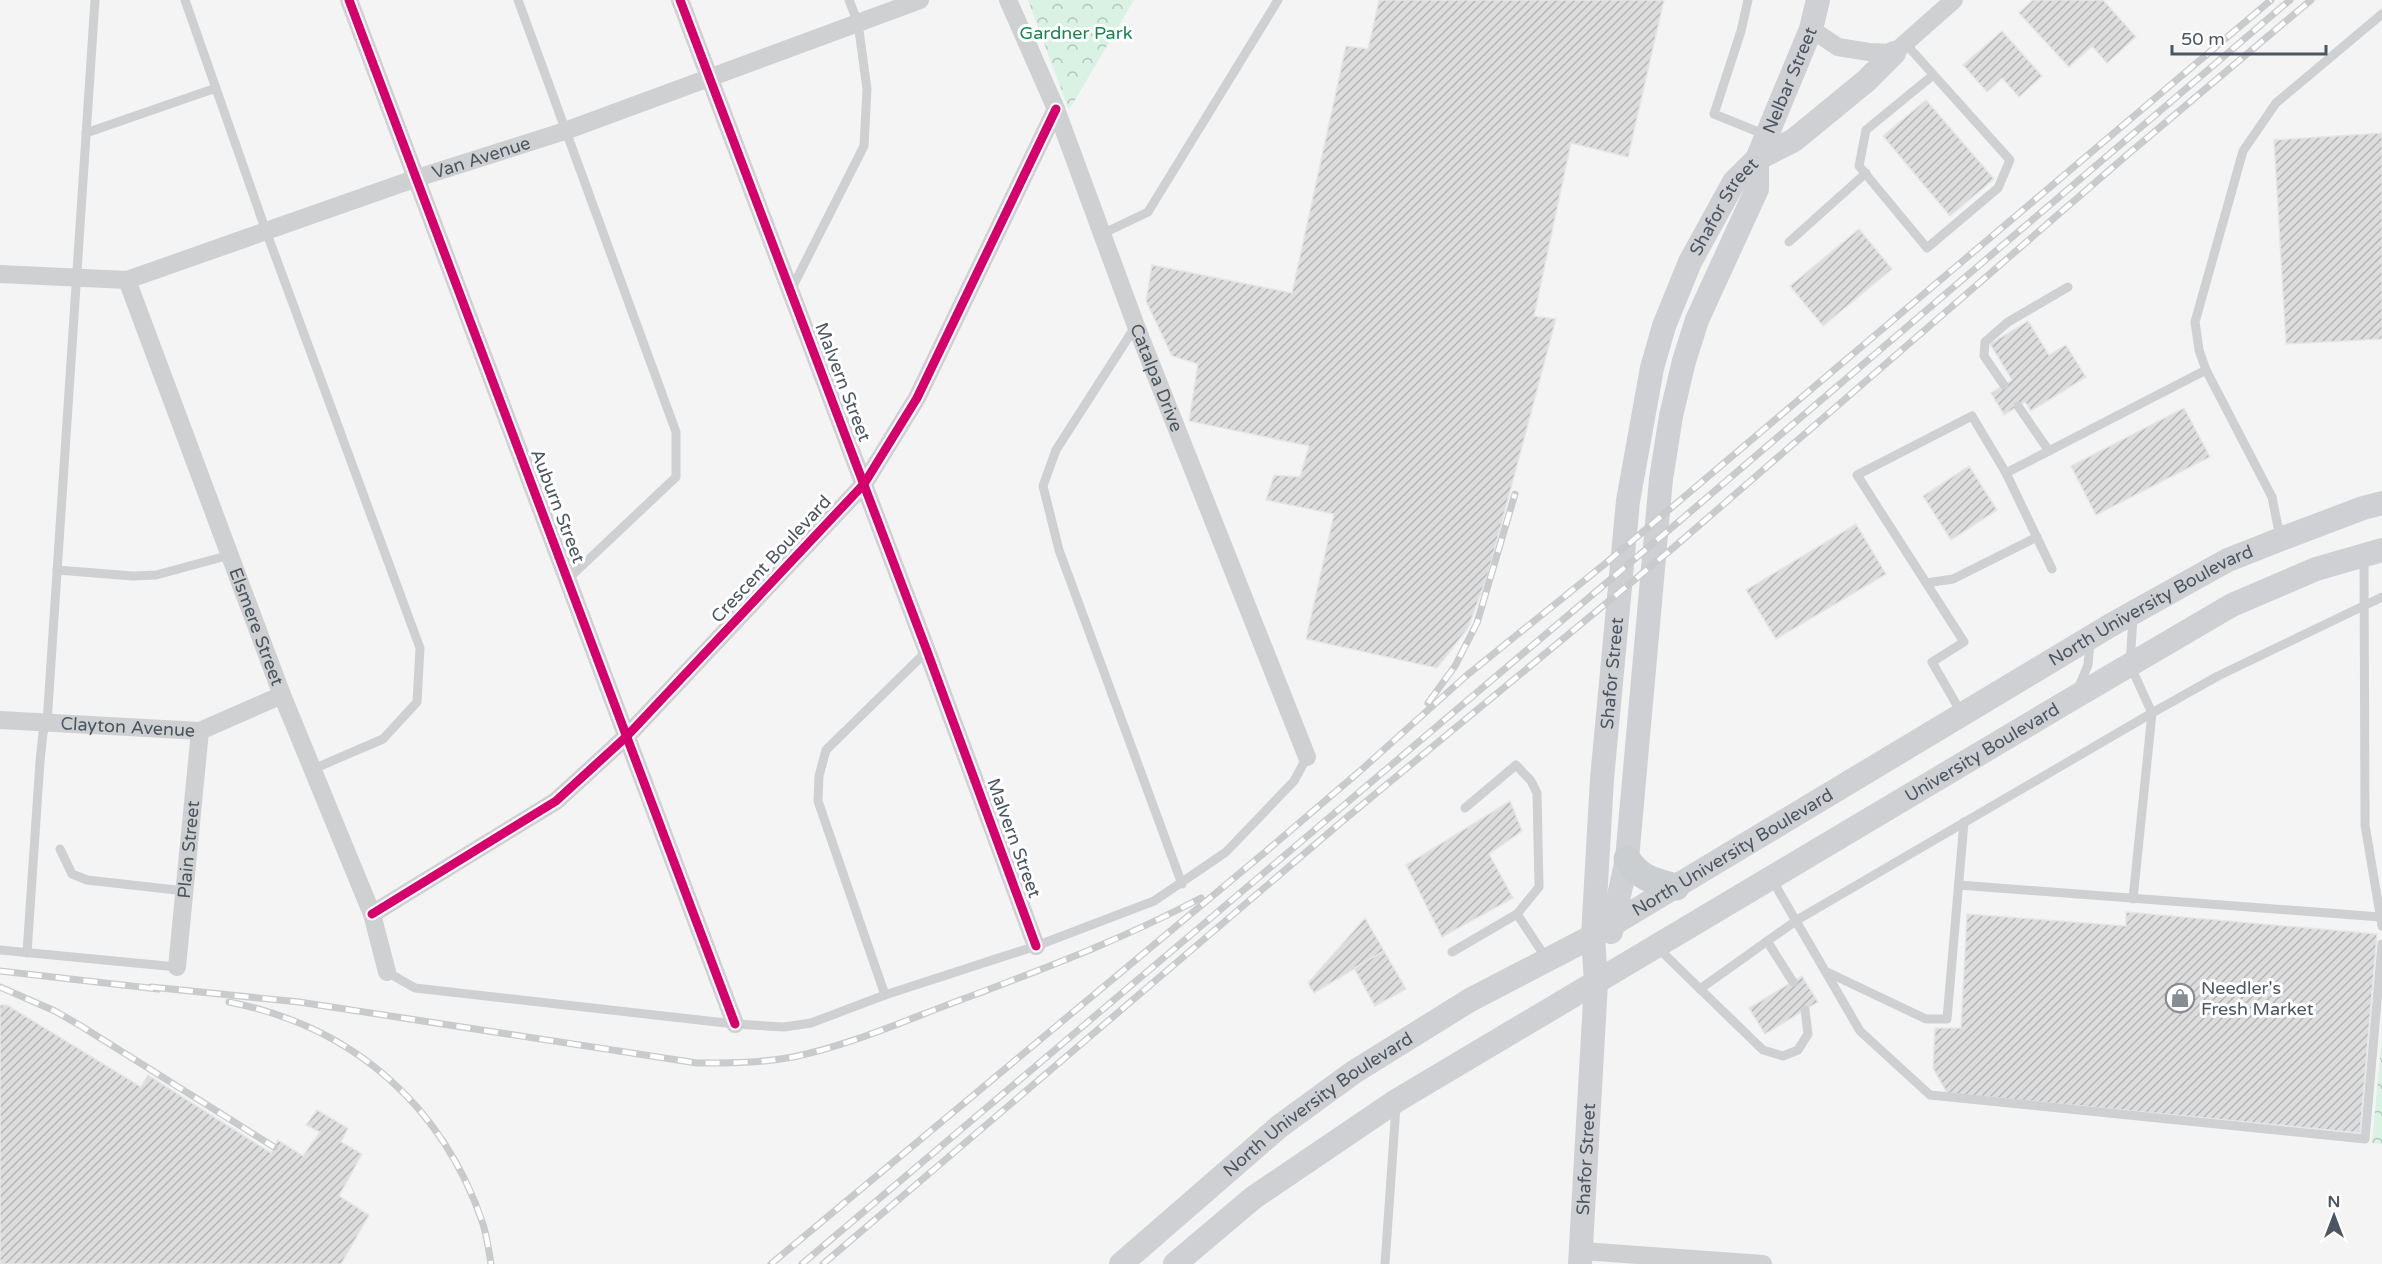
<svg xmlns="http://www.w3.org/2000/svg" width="2382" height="1264" viewBox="0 0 2382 1264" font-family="'Varela Round',sans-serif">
<defs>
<pattern id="park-crowns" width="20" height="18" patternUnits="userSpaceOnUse" patternTransform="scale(1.5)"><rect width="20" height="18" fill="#d9f2e3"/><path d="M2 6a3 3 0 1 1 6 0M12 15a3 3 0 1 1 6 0" fill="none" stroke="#b2c7bb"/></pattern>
<pattern id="building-hatch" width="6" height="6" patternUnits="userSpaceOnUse" patternTransform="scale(1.5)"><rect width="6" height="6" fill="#ddddde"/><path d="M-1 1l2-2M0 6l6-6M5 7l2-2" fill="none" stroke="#b5b6b7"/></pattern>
</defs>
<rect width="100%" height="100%" fill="#f4f4f4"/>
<g fill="url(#park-crowns)">
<path d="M1028 0H1134L1069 110Z"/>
<path d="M2382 1037V1144L2372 1143Z"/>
</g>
<g fill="url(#building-hatch)" stroke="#e5e6e7" stroke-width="1.5">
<path d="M1379 0H1664L1628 157 1571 143 1534 316 1556 319 1488 574 1468 628 1437 668 1306 639 1334 514 1266 500 1274 475 1300 477 1309 446 1189 421 1198 364 1172 356 1146 301 1152 265 1292 293 1346 46 1368 49Z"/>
<path d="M2033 0H2103L2136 37 2107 63 2092 46 2069 67 2019 13Z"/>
<path d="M2002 31 2042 76 2019 97 2002 78 1987 92 1963 65Z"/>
<path d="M1926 100 1994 179 1950 216 1883 136Z"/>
<path d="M2382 133V339L2286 344 2274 140Z"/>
<path d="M1859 229 1892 269 1823 326 1790 286Z"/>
<path d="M2028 321 2049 355 2066 345 2086 377 2031 411 2025 402 2004 415 1991 393 2012 380 1990 344Z"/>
<path d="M2184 408 2210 457 2096 515 2071 466Z"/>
<path d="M1969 466 1997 510 1951 540 1923 496Z"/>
<path d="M1856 524 1886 574 1776 639 1746 590Z"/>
<path d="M1510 801 1522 831 1489 854 1513 898 1442 937 1406 865Z"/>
<path d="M2126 912 2377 934 2360 1133 1947 1093 1933 1068 1935 1028H1961L1967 914 2126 926Z"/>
<path d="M1365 918 1384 951 1314 993 1308 983Z"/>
<path d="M1384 951 1406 989 1375 1006 1354 968Z"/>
<path d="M1802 976 1818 1002 1765 1034 1749 1008Z"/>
<path d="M0 1005H7L141 1087 148 1075 271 1153 278 1140 303 1156 320 1132 306 1125 317 1110 348 1128 341 1142 362 1154 339 1196 369 1215 341 1264H0Z"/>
</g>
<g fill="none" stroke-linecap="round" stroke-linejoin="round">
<g stroke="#ced0d2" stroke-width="9">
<path d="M185 0 266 231 420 648 417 702 383 739 311 770"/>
<path d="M518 0 676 432V477L568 579"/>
<path d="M1748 0 1741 31 1714 114 1766 135"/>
<path d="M1905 43 2010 160 1998 188 1927 248 1859 166 1866 130 1932 76"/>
<path d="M86 133 216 88"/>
<path d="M1102 234 1148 212 1278 0"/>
<path d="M1789 242 1866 173"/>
<path d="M791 290 864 146 867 89 858 23 849 0"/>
<path d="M1135 327 1056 450 1043 486 1059 550 1182 884"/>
<path d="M2004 385 1984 356 1985 342 2008 322 2068 287"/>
<path d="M2018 406 2049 451"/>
<path d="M2006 473 2206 370"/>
<path d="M2280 537 2272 497 2206 370 2199 350 2195 322 2243 151 2276 103 2382 14"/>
<path d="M2364 558 2365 825 2382 926"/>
<path d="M57 570 133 576 156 575 230 555"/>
<path d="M1926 583 1953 579 2037 537"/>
<path d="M2133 617 2130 665 2152 713 2133 899"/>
<path d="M2078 689 2088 665 2090 642"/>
<path d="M1962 714 1932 662 1964 642 1857 475 1972 416 2006 473 2052 569"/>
<path d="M1465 808 1516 765 1531 781 1537 793 1539 887 1517 914"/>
<path d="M60 849 72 874 87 880 185 891"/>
<path d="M1771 878 1860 1031 1930 1095 2365 1139 2382 944"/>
<path d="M1959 885 2380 917"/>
<path d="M1767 941 1793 982"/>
<path d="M1657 947 1700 989 1797 920 2152 713 2218 676 2382 597"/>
<path d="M0 950 177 967"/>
<path d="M1452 952 1517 914 1546 958"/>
<path d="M27 953 40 761 43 733 47 723 95 0"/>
<path d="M387 972 415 988 735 1024 784 1027 811 1023 885 995 1036 946 1154 901 1226 852 1294 781 1307 757"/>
<path d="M1827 972 1926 1019H1947L1964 822"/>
<path d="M1700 989 1763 1050 1783 1056 1798 1050 1808 1034 1805 1010"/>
<path d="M885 995 818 801 819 776 826 750 927 651"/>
<path d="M1385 1264 1396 1106"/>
</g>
<g stroke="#ced0d2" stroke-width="18">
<path d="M349 0 735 1024"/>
<path d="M680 0 927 651 1036 946"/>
<path id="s1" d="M1008 0 1056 109 1136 326 1307 757"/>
<path d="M1811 29 1838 47 1869 52 1894 53 1954 0"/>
<path id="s2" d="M0 274 127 280 417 178 565 131 920 0"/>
<path id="s3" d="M127 280 282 695 372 914 387 972"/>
<path id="s4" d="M0 720 200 731 282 695"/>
<path d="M372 914 556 801 627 736 864 484 917 398 1056 109"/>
<path id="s5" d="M177 967 200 731"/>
<path d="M1582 1251 1763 1264"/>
</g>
<g stroke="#ced0d4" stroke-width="24">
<path id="s6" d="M1611 932 1627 859 1661 479 1671 416 1684 361 1697 320 1757 189V159L1811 29 1818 0"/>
<path id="s7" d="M1121 1264 1280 1126 1354 1072 1470 1000 1593 936 2111 625 2208 571 2228 560 2289 536 2363 508 2382 503"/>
<path id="s8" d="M1175 1264 1253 1198 1396 1101 2075 697 2232 605 2316 569 2382 550"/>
<path id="s9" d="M1580 1264 1596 983 1593 936 1602 779 1628 501 1652 368 1664 326 1690 262 1734 182 1757 159 1794 140 1866 81 1894 53"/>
</g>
<path stroke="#caced1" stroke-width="27" d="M1627 859C1641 879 1653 881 1676 887"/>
<g stroke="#c9cacc" stroke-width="7">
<g id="rail">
<path d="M1428 703 1455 666 1477 623 1515 494"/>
<path d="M0 971 158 989"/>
<path d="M0 987 55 1011 81 1026 274 1147"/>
<path d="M151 987 299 1002 697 1063C729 1063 761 1063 793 1057 855 1044 915 1016 974 995 1053 965 1125 938 1201 898"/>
<path d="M229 1002C352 1026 443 1105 483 1224 487 1237 489 1251 491 1264"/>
<path d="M771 1264 1264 853 1360 771 1466 676 1606 563 2271 0"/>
<path d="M802 1264 1683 518 2290 0"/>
<path d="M823 1264 1345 819 1673 548 2127 155 2311 0"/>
</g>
</g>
<use href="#rail" stroke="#fff" stroke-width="4.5" stroke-dasharray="14" stroke-linecap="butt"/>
<g stroke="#fff" stroke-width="13">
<g id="cycleway">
<path d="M349 0 735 1024"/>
<path d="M680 0 927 651 1036 946"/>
<path d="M372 914 556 801 627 736 864 484 917 398 1056 109"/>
</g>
</g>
<use href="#cycleway" stroke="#d6006c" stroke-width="9"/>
</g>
<defs>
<g id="shop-ring" transform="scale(1.5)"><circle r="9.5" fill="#fff" stroke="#868d94" stroke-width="1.5"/><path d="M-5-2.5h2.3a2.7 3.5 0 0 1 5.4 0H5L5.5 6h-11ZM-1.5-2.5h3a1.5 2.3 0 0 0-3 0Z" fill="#868d94"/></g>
</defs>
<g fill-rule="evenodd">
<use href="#shop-ring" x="2180" y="998"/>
</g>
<g text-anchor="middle" stroke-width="6" stroke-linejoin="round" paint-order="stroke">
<g font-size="18" fill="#17864f" stroke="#fff">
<text x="1076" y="39">Gardner Park</text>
</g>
<g font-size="18" fill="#4a5661" stroke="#fff">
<text dy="6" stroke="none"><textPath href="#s6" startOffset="879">Nelbar Street</textPath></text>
<text dy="6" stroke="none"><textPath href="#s2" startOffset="502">Van Avenue</textPath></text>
<text dy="6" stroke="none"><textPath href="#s9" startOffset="1078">Shafor Street</textPath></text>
<text dy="6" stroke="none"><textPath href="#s1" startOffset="406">Catalpa Drive</textPath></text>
<text transform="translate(843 382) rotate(69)" y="6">Malvern Street</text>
<text transform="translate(558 506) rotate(69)" y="6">Auburn Street</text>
<text transform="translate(771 559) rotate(-47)" y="6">Crescent Boulevard</text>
<text dy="6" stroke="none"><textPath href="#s7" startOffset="1226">North University Boulevard</textPath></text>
<text dy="6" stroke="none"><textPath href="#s3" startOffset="370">Elsmere Street</textPath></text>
<text dy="6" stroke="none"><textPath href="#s9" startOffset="592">Shafor Street</textPath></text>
<text dy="6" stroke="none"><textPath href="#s4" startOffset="128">Clayton Avenue</textPath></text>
<text dy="6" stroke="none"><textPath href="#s8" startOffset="957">University Boulevard</textPath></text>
<text transform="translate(1014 838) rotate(70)" y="6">Malvern Street</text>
<text dy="6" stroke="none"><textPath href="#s5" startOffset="118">Plain Street</textPath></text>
<text dy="6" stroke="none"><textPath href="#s7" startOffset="740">North University Boulevard</textPath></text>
<text dy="6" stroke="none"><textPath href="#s7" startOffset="254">North University Boulevard</textPath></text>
<text dy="6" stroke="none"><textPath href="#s9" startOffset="105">Shafor Street</textPath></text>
</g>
<g font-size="18" fill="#4a5661" stroke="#fff" text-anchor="start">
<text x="2201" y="994">Needler's<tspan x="2201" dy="21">Fresh Market</tspan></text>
</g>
</g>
<g transform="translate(2334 1216)" stroke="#ffffff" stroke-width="4.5" paint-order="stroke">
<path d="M0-4.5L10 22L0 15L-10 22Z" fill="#4a5661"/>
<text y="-9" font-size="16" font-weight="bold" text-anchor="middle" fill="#4a5661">N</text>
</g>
<path d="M2172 45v9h154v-9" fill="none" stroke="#4a5661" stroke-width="3"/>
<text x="2181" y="45" font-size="18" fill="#4a5661" stroke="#ffffff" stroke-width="4.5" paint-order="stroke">50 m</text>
</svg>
